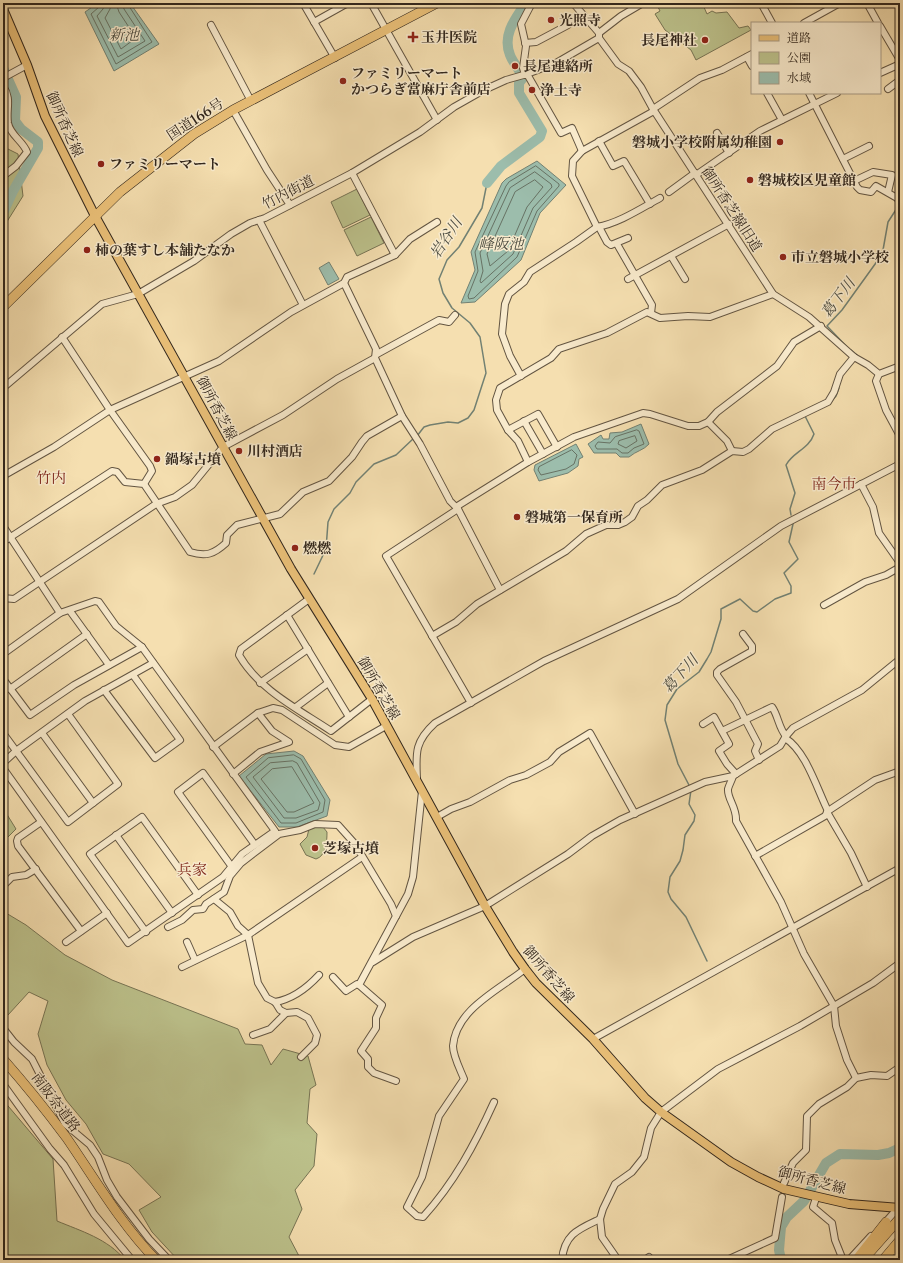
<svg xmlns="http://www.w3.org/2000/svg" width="903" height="1263" viewBox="0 0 903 1263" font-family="'Libre Caslon Text','Noto Serif JP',serif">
<rect width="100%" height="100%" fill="#f5dfb0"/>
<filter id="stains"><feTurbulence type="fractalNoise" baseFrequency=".005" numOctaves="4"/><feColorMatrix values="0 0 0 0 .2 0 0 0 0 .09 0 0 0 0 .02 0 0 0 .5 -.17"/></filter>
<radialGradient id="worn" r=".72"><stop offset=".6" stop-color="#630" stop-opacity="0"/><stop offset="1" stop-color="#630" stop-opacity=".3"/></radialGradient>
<g fill="#bcc18b" stroke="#777454">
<path d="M656 3H707L703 5 707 14 712 11 716 13 727 12 739 28 748 26 751 30 696 60 691 50 665 30 655 14 660 11Z"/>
<path d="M4 147 18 154 23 196 3 228Z"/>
<path d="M357 189 370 215 343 228 331 202Z"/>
<path d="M371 217 384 243 357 256 344 230Z"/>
<path d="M3 808 16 829 7 838 3 850Z"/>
<path d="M314 826 323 827 327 832C327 842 326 856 316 859L306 855 300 844 307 837 309 829Z"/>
<path d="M3 908 6 913 26 925 65 955 112 980 238 1029 245 1044 262 1045 271 1065 283 1049 308 1056 316 1085 310 1089 307 1123 317 1134 314 1166 295 1190 302 1209 289 1237 299 1256 292 1260H178L152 1232 139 1210 161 1197 129 1164 103 1154 86 1124 66 1100 47 1065 38 1034 48 1001 29 992 8 1015 3 1011Z"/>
<path d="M3 1100 53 1159 57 1221C81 1231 108 1239 125 1260H3Z"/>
</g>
<g fill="#9cbdac" stroke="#728173">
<path d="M98 3H130L159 44 114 71 85 12Z"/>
<path d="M537 161 566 185 540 213 521 260 475 302 461 303 475 270 471 252 502 183 506 179Z"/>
<path d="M329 262 339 279 328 285 319 268Z"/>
<path d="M641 424 649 444C644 450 636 451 629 457H620L616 453H594L588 444 601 435 603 439H609L610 433 622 432Z"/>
<path d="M576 444 583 457 579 459 578 466 568 473 539 481 534 470 535 465Z"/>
<path d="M294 751 303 756 330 800 327 816 297 827H279L239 776 266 754Z"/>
</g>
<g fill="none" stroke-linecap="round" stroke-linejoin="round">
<g stroke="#677264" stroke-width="1">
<path d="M100 3 99 7 91 14 116 64 152 42 127 3"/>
<path d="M105 3 103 9 97 16 118 57 145 41 124 9 122 3"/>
<path d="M111 3 110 9 105 18 121 49 136 38 119 12 116 3"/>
<path d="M536 166 559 184V186L537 211 517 257 474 298 469 299 468 296 478 271 475 252 506 186 509 182Z"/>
<path d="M535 172 551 184 552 187 533 208 513 254 481 283 480 281 483 271 480 253 510 188Z"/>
<path d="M535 180 543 187 527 207 508 251 490 266 487 254 515 192Z"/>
<path d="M637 430 639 431 644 444 634 448 628 453H622L617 449H597L595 446 598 442 610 443 615 437Z"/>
<path d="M635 436 637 441 626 448 618 444 619 441Z"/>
<path d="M572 450 577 455 574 464 566 469 541 475 538 470 539 467Z"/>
<path d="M294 755 301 759 325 800 323 812 296 823H281L246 777 268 758Z"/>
<path d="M293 761 297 763 320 803 318 810 296 818H284L253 777 270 763Z"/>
<path d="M292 767 314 803 294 812H287L261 779 272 769Z"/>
</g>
<g stroke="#728173" stroke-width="1.5">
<path d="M848 348 827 326 842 310 878 260 883 250 888 222 899 205"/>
<path d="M851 350 857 355"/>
<path d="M830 403 836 396 839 388"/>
<path d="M417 436 424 427 430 425 448 422 458 423 468 418 474 410 486 373 480 337 470 323 452 308 443 293 439 279 447 260 459 247 482 208 487 183"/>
<path d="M791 515 790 509 795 493 786 465C793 452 809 449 814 434L805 416"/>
<path d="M314 574 326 549 328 522 334 509 350 493 356 482 374 464 396 455 414 438"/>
<path d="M690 787 678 764 665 720 667 705 677 689 699 672 707 659 711 652 721 619V609L740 599 753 611 757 612 775 599 791 593V586L784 573 798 559 789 542 793 524"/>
<path d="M691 790 689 804 695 815 694 821 685 835 683 850 680 861 670 877 668 892 671 899 686 917 707 961"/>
</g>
<g stroke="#9cbdac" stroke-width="10">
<path d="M3 68 16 97 15 121 21 129 38 142V148L13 191 3 213"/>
<path d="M487 183 501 166 540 137 542 131 519 93V83L523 78C520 70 513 63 510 55 502 35 515 19 526 3"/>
<path d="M781 1260 779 1250 781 1227 787 1217 804 1201 826 1163 840 1154 878 1155 889 1153 900 1148"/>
</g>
<g stroke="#635542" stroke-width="8">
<g id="minor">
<path d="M303 3 335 58"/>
<path d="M371 3 437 120"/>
<path d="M573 3 599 33"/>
<path d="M643 3 621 16 599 33V38L618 64 629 71 641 87 653 109 773 294 809 317 854 357 868 365 879 374 900 366"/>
<path d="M761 3 772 23"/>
<path d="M867 3 878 23"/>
<path d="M314 22 348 3"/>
<path d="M804 23 840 3"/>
<path d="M211 25 251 101"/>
<path d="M880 26 900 60"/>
<path d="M525 43 536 42 568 25 566 22 582 14"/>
<path d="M747 57 752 66"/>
<path d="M880 73 900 64"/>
<path d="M527 74 561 133 572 128 582 151"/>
<path d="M525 75 523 68 526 46 521 24 532 3"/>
<path d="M3 78 27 65"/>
<path d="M3 86C12 99 6 108 8 123 10 135 23 141 27 152L16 166 3 176"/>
<path d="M888 89 900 80"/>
<path d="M767 93 782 120"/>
<path d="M809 93 857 187 860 190 871 192 876 186 897 198 900 203"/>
<path d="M653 109 700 78 722 70 752 54"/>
<path d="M233 110 267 170 290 205"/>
<path d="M717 133 729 153"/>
<path d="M599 141 613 166 624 161 650 204"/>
<path d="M843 159 869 146"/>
<path d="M352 173 395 255"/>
<path d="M696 175 760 131 837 93"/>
<path d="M854 181 873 172 892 175 888 192"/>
<path d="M669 192 695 173"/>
<path d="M259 220 303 305"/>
<path d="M597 227C619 223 640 209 660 198"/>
<path d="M599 227 607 242 611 245 628 238"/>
<path d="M617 244 652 305 651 313"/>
<path d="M671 256 685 279"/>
<path d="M628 279 729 224"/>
<path d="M344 283 376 349 375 358 402 416 420 444 450 501 458 509 500 590"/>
<path d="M62 337 110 410 150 466 152 471 144 484"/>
<path d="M377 354 439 320 449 322 455 315"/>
<path d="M879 374 876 381 886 410 900 436"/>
<path d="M521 376 510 356 502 334 505 304 509 294 524 282 530 272 576 242 597 227 572 176 573 161 582 151 654 111"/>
<path d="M3 388 102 304 138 294 194 261 231 234 250 223 265 218 352 173 420 132 454 107 484 90 506 80 527 74 556 63 599 38"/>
<path d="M524 421 543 454"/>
<path d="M708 422 727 441 732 451"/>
<path d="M508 430 538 414 557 447"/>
<path d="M528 462 518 441 508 430 497 410 496 400 500 388 551 358 559 349 607 333 647 312 660 318 688 316 710 317 773 294"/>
<path d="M3 476 54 447 110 410 219 361 291 312 344 283 347 277 395 255 410 239 437 222"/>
<path d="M861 484 873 507 879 533 900 563"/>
<path d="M456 507 528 462 574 437 643 413 650 414 688 426H699L708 422 717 412 777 366 794 342 821 326"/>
<path d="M458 509 386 556 471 703"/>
<path d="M3 526 60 613"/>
<path d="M3 542 112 471 117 472 125 482 144 484 190 552C206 557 214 554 226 543L227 535 237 525 280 514 303 492 329 481 352 457 362 442 367 436 402 416"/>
<path d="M3 598 14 599 156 504 175 497 192 485 223 447 283 415 337 379 375 358"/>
<path d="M309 599 241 649 239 655C259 690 298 709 331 731L372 699"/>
<path d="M824 605 865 582 886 575 900 567"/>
<path d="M70 611 109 665"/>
<path d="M287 615 349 717"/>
<path d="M743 634 752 646V651L720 669 717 672V675L736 702 758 744 755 751 759 760"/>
<path d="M432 636 456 622 477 604 566 551 586 534 606 525H618L625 522 632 517 638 506 647 500 662 485 702 470 732 451 743 452 749 449 772 429 828 402 834 392 840 374 854 357"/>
<path d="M3 654 60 613 95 601 99 602 116 626 142 647 275 831 242 854 223 877 128 943 3 768"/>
<path d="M3 679 30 715 74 685 142 647"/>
<path d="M260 683 308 649"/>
<path d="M10 689 87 634"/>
<path d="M104 690 155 758 180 740 133 675"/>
<path d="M296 707 328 683"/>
<path d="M703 724 714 717 729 744 719 751 727 764 736 774"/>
<path d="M722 731 772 707C778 715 779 729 786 736"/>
<path d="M3 733 68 822 118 784 68 714"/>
<path d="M42 733 93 803"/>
<path d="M213 747 258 713 273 708 282 710 335 745 349 747 386 726"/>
<path d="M3 763 16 751 85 701 153 663"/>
<path d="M233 774 260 752 289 742 272 731 258 713"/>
<path d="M733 776C732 780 729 785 728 789 727 799 737 807 736 821L781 902 804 954 834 1006 836 1026 847 1060 856 1078"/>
<path d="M417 779C416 754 414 742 435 723L544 661 678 599 781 526 900 464"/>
<path d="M828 811 875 780 900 771"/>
<path d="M827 812 851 853 867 887"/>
<path d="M437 817 451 809 470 802 510 780 526 775 550 762 559 752 590 733 635 814"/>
<path d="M41 822 18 838 17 841 18 846 81 931"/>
<path d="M116 835 172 913"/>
<path d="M755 856 825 816 828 811C817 789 806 751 785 738"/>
<path d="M232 867 178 792 203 773 255 845"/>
<path d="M3 886 12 877 26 875 36 869"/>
<path d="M214 899 230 912 238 926 248 935 258 983 267 998 275 1002 280 1010 286 1013"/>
<path d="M168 927 182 920 193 910 203 909 206 904 224 892 230 876 241 863 279 834 300 830 315 824 338 825 355 844 391 904 396 916"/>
<path d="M146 932 90 854 142 817 198 895"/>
<path d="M66 942 107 913"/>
<path d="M187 942 195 960"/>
<path d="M373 962 413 937 485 906 568 854 592 836 620 820 705 782 733 776 780 746 786 736 793 728 862 690 900 659"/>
<path d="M182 967 248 935 362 857"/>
<path d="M333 977 346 991 357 984 359 985"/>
<path d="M275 1002C293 999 307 988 319 975"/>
<path d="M3 1028 14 1042 32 1059 65 1124 90 1145 98 1157 107 1180 117 1197 149 1239 169 1260"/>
<path d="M253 1035 270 1029 286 1013 297 1012 308 1018 317 1035 315 1043 301 1057"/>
<path d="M593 1039 900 868"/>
<path d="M396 1081 374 1073 368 1067V1059L361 1051 376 1028V1018L382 1005 359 985 408 894 413 877 422 791"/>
<path d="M3 1084 50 1149 64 1165 94 1214 132 1260"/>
<path d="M494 1102C475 1144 454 1183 423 1217L417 1216 407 1207 422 1177 439 1116 464 1079C460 1069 453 1056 453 1046 456 1009 499 990 525 969"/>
<path d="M784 1183 793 1163 806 1150 807 1116 819 1104 847 1087 856 1078 871 1075 887 1076 900 1067"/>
<path d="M816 1198 813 1207 832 1223 835 1240 843 1260"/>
<path d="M883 1225 898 1208"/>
<path d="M562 1260C564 1234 579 1229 600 1219"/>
<path d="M618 1260 602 1237 600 1219 603 1209 615 1184 632 1172 644 1157 651 1128 661 1112 718 1069 800 1026 873 983 900 963"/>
<path d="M645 1260 649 1257 651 1260"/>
<path d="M727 1260 775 1238 782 1197"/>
<path d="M849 1260 871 1236"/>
<path d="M899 1260 897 1253 900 1245"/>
</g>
</g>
<g stroke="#32271d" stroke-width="10">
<path id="major" d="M3 9 27 65 45 116 95 216 291 569 372 699 485 906 513 952 525 969 536 983 593 1039 645 1098 661 1112 731 1162 758 1177 784 1189 849 1204 900 1208"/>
</g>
<g stroke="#32271d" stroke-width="10">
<g id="highway">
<path d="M3 307 120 192 194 134 233 110 437 3"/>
<path d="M3 1059C25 1084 46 1110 66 1137 95 1179 120 1223 156 1260"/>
<path d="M898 1208 900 1206"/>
<path d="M856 1260 886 1222"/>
<path d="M863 1260 900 1218"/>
<path d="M883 1260 900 1240"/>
</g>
</g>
<use href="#minor" stroke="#f8eacc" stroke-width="6"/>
<use href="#major" stroke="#eac078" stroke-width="8"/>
<use href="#highway" stroke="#eac078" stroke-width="9"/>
</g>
<g fill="#8f2418" stroke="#f8eacc" stroke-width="1.5">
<circle cx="551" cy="20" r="4"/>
<path d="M411 31h4v4h4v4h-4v4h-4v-4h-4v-4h4z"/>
<circle cx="705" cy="40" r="4"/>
<circle cx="515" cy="66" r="4"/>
<circle cx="343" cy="81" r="4"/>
<circle cx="532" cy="90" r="4"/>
<circle cx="780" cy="142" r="4"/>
<circle cx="101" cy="164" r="4"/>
<circle cx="750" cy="180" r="4"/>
<circle cx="87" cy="250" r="4"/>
<circle cx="783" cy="257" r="4"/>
<circle cx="239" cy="451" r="4"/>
<circle cx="157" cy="459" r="4"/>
<circle cx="517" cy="517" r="4"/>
<circle cx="295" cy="548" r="4"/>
<circle cx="315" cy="848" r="4"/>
</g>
<g text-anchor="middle" stroke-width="3" stroke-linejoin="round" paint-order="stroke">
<g font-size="14" font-weight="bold" fill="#32271d" stroke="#f8eacc" text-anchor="start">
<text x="559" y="25">光照寺</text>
<text x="421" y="42">玉井医院</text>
<text x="697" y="45" text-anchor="end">長尾神社</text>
<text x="523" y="71">長尾連絡所</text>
<text x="351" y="78">ファミリーマート<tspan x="351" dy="16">かつらぎ當麻庁舎前店</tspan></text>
<text x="540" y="95">浄土寺</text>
<text x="772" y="147" text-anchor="end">磐城小学校附属幼稚園</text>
<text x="109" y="169">ファミリーマート</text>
<text x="758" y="185">磐城校区児童館</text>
<text x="95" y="255">柿の葉すし本舗たなか</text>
<text x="791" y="262">市立磐城小学校</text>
<text x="247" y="456">川村酒店</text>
<text x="165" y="464">鍋塚古墳</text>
<text x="525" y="522">磐城第一保育所</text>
<text x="303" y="553">燃燃</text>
<text x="323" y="853">芝塚古墳</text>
</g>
<g font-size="14" fill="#32271d" stroke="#f8eacc">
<text transform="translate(195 119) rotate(-33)" y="5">国道166号</text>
<text transform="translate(65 124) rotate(66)" y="5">御所香芝線</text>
<text transform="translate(288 192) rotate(-27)" y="5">竹内街道</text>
<text transform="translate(732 209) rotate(57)" y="5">御所香芝線旧道</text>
<text transform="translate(217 408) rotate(62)" y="5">御所香芝線</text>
<text transform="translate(379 688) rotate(60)" y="5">御所香芝線</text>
<text transform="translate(549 974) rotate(49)" y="5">御所香芝線</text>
<text transform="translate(56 1102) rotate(53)" y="5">南阪奈道路</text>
<text transform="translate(812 1180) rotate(15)" y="5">御所香芝線</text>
</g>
<g font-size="15" font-style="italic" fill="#4c4c41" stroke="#f8eacc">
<text x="124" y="40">新池</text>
<text transform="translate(446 238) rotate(-57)" y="5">岩谷川</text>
<text x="501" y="249">峰阪池</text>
<text transform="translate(838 298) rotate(-53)" y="5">葛下川</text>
<text transform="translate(680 674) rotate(-48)" y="5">葛下川</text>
</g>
<g font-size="15" fill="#7a1f14" stroke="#f8eacc">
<text x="51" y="483">竹内</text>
<text x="834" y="489">南今市</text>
<text x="192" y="875">兵家</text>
</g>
</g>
<rect width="903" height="1263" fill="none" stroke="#f5dfb0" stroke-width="16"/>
<rect x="4" y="4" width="895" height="1255" fill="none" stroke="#32271d" stroke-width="2"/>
<rect x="8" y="8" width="887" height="1247" fill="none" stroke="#32271d"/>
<rect x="751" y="22" width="130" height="72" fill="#f8eacc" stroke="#a99c86"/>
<rect x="759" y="35" width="20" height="6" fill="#eac078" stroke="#a99c86"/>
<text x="787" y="42" font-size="12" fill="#32271d">道路</text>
<rect x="759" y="52" width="20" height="12" fill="#bcc18b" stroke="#a99c86"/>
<text x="787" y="62" font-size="12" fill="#32271d">公園</text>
<rect x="759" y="72" width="20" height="12" fill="#9cbdac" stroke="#a99c86"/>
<text x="787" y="82" font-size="12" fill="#32271d">水域</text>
<rect width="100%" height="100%" filter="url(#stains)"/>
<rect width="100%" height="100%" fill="url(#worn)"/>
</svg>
